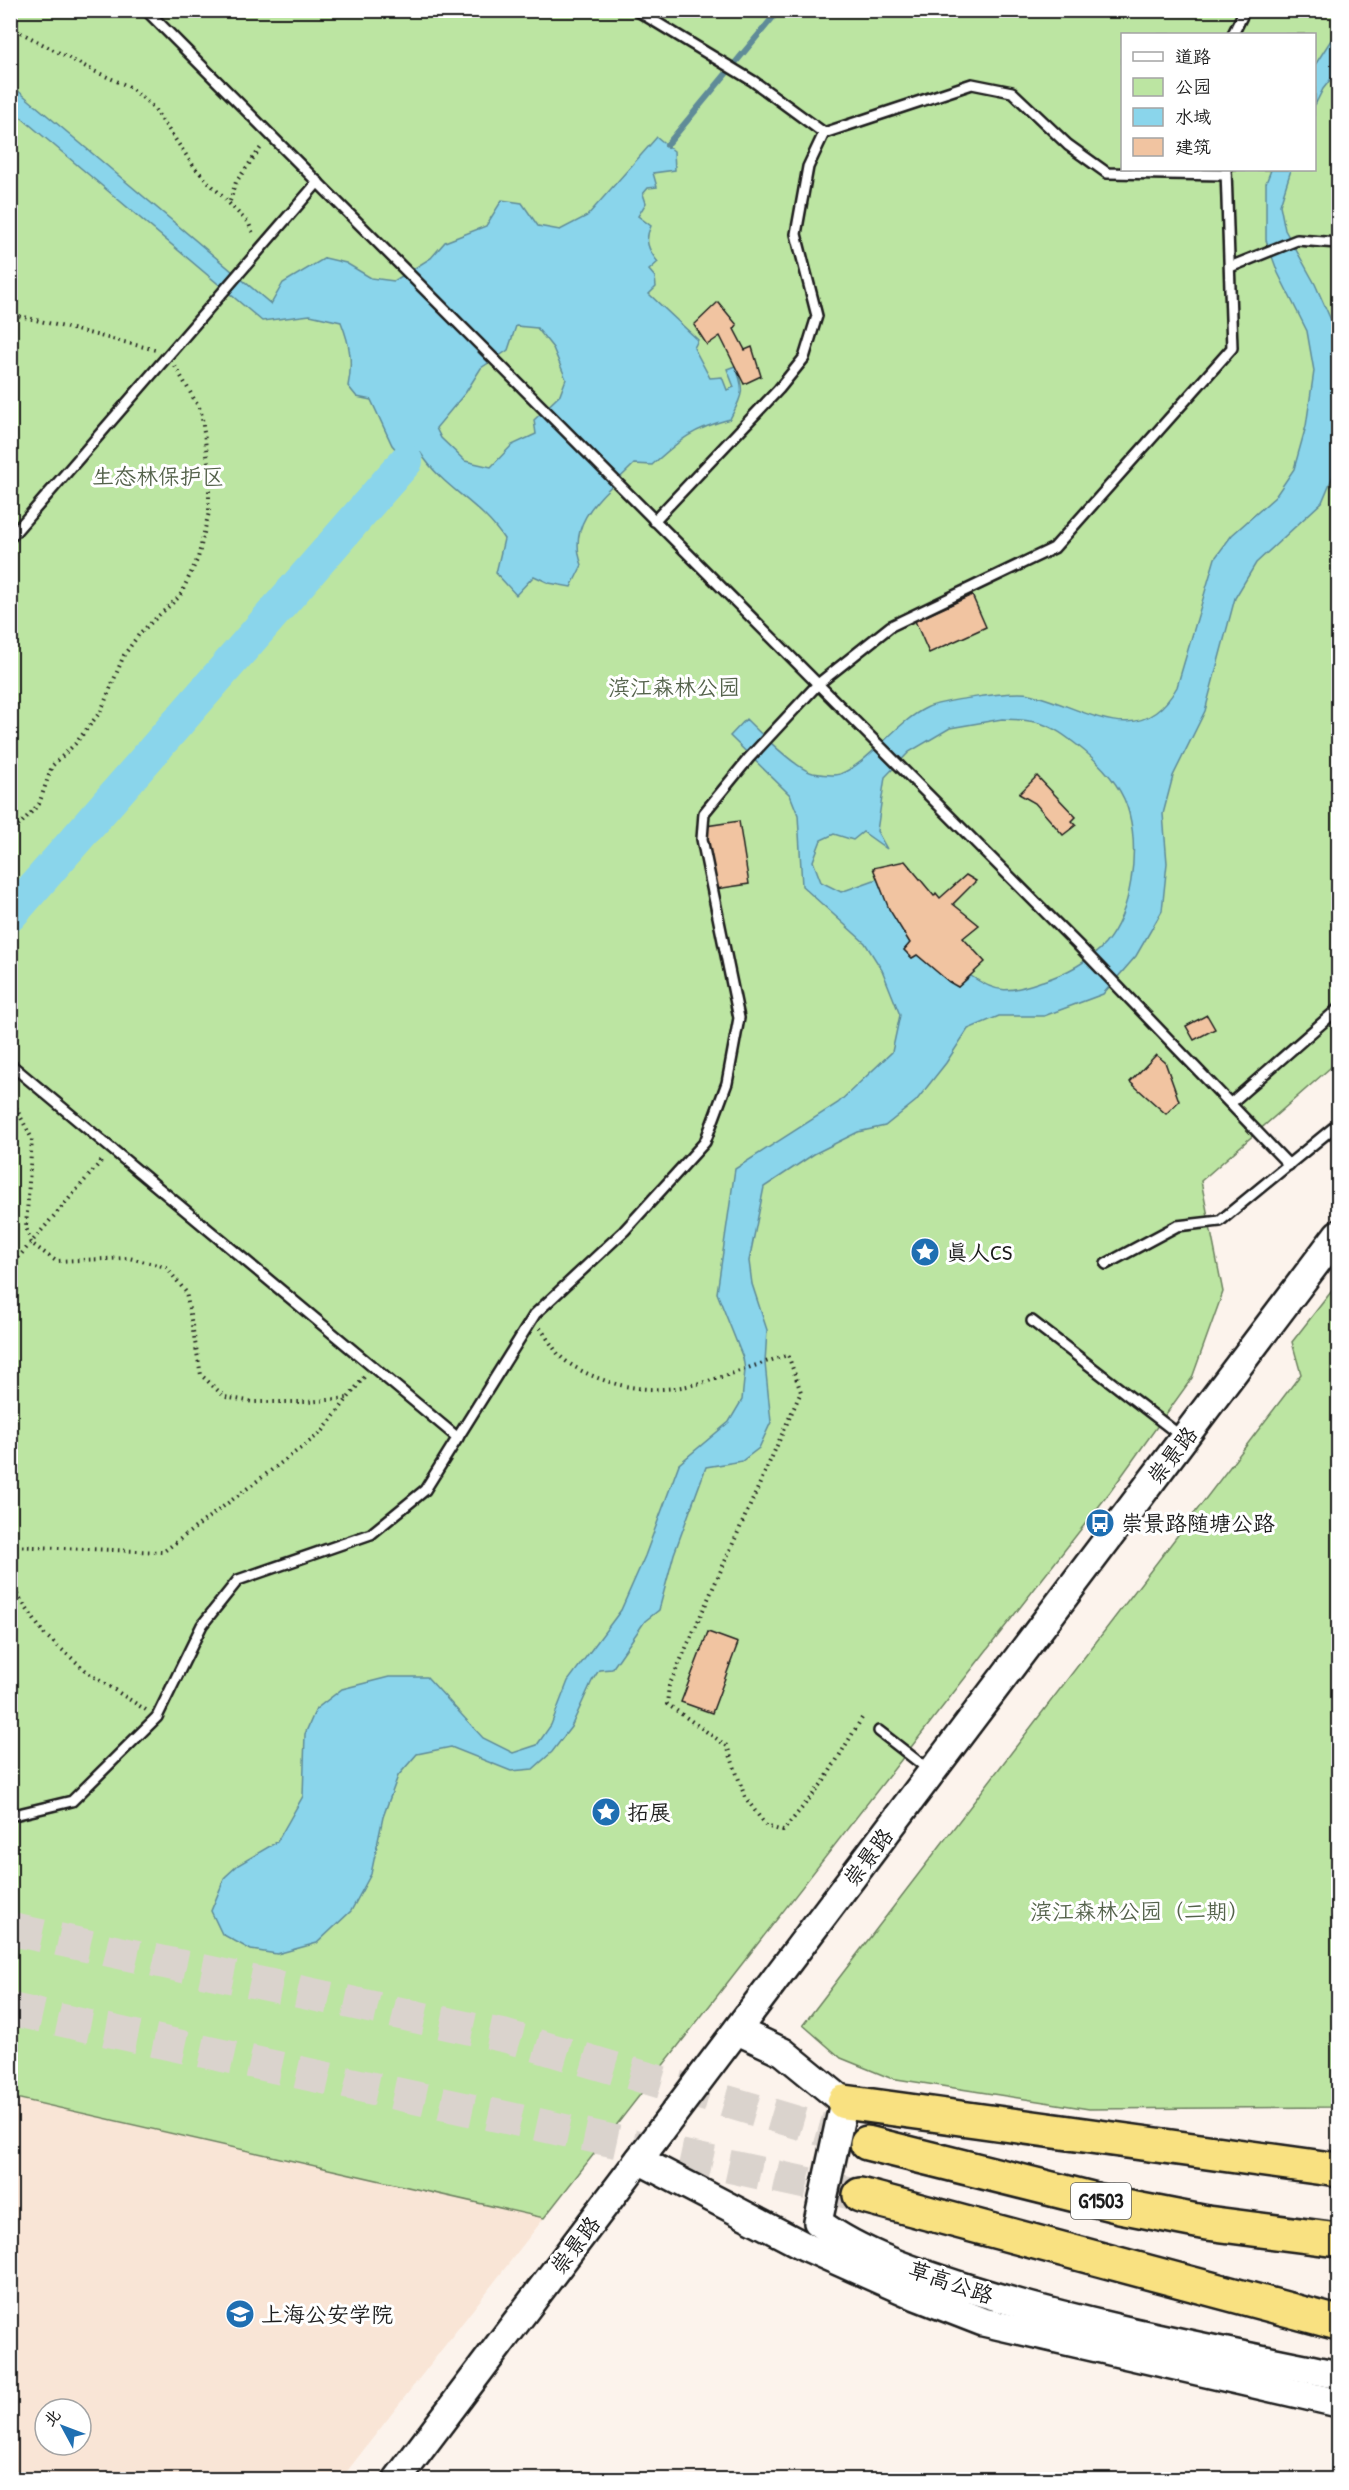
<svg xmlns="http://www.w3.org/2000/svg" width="1349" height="2490" viewBox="0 0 1349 2490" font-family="'Patrick Hand','LXGW WenKai TC',sans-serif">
<rect width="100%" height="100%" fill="#fcf3ec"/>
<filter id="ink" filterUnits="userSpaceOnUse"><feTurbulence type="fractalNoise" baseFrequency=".0167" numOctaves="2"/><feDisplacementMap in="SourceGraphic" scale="12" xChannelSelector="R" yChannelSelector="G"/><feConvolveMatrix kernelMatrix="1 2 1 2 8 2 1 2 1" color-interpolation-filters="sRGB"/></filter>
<g filter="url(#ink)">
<path fill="#f9e5d6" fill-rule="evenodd" d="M11 2097 544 2218 341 2479 11 2480ZM45 2409H81V2445H45Z"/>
<g fill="#bce5a2" stroke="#6c805f" stroke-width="1.5" fill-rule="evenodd">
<path d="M11 11H1338V1061L1201 1181 1223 1292 1192 1378 1110 1492 544 2218 11 2097ZM1122 34H1314V170H1122Z"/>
<path d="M1338 1283V2107L1089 2109 890 2078 841 2058 803 2025 1301 1374 1292 1342Z"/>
</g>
<g fill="#8ad5eb" stroke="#5e8b98" stroke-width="1.5" fill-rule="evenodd">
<path d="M1338 29V70L1323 89 1315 105V65Z"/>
<path d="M10 84 271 304 283 283 325 258 346 263 371 278 394 281 431 258 445 242 486 226 502 200 522 203 538 226 560 230 587 216 657 137 674 151 675 170 653 173 657 187 648 188 643 194 646 203 638 216 651 226C644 240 648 250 658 262L649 270 655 277 656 287 649 294 698 340 694 348 710 378 722 377 727 390 734 387 727 369 735 366C746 391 742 396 730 419 692 429 681 439 652 465L634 464C606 493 565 520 582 565L571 587 549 583 534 576 516 595 496 573 504 539C480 502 443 489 420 452L406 461 392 445 371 400 357 397 348 386C353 362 350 345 341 322L310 315 262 321 11 109ZM516 326 537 328 553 348 566 379 560 395 534 420 536 434 512 445 491 467 465 461 441 438 436 428 466 392 481 368 508 350Z"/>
<path d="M1271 170H1291L1280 205 1285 230 1315 284 1335 329 1338 343V464L1322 502 1256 563 1235 598 1205 711 1173 776 1163 814 1167 863 1162 911 1136 956 1103 994 1044 1016H999L968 1029 946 1063 916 1101 885 1126 858 1132 814 1154 764 1187 749 1261 752 1284 767 1330 765 1363 771 1422 759 1448 742 1461 706 1467 674 1554 659 1610 645 1621 612 1669 599 1670 592 1681 571 1727 552 1752 533 1769 511 1771 451 1747 417 1754 398 1776 383 1817 371 1874 351 1911 317 1943 277 1954 251 1950 222 1934 211 1911 225 1877 238 1865 277 1842 303 1796 305 1734 316 1709 342 1689 389 1677H427L483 1738 513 1753 537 1745 551 1725 568 1681 621 1610 645 1556 679 1464 729 1422 742 1400 745 1370 743 1358 717 1293 735 1169 838 1103 892 1052 900 1015 882 970 865 943 802 886 798 815 790 795 730 736 746 719C760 733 796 769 813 773 819 774 834 776 840 774 869 763 895 723 926 708 939 701 1016 690 1029 694 1083 706 1140 754 1177 687L1215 558 1232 535 1275 497 1294 469 1306 426 1314 371 1307 331 1278 273 1266 240V183ZM1002 719C1011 720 1020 719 1029 721 1048 723 1063 734 1077 745 1099 762 1122 785 1129 813 1139 852 1132 912 1105 944 1090 961 1065 974 1043 981 1011 991 1000 996 971 976L958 987C942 979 932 965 917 955L912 958 904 950 910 943 890 909 877 879 841 892 821 882 813 861 821 840 834 834 853 840 863 832 887 849 877 831 885 777 909 752 950 728Z"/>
</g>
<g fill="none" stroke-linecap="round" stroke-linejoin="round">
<path stroke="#5e8b98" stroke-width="6" d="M667 145 779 10"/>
<path stroke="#8ad5eb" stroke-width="34" d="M10 915 406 461"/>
</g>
<g fill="#f1c4a1" stroke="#1c1c1c" stroke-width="1.5">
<path d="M718 302 737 325 734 329 745 350 752 347 761 376 744 384 720 336 707 345 694 325Z"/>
<path d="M972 595 986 627 929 653 915 621Z"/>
<path d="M1037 776 1076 817 1072 821 1076 825 1063 835 1035 803 1019 794Z"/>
<path d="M739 821 749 884 716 889 706 826Z"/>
<path d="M905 861 934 896 936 893 940 898 966 875 976 881 953 904 979 925 963 938 985 962 958 987 949 982 917 955 912 958 904 950 910 943 889 909 873 868Z"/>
<path d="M1207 1015 1215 1029 1194 1040 1186 1026Z"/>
<path d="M1156 1055 1165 1062 1179 1101 1166 1114 1130 1082Z"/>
<path d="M708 1632 738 1643 712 1713 681 1702Z"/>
</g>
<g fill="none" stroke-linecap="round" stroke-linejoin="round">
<g stroke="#dad3cd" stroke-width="33" stroke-dasharray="33 16" stroke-linecap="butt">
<path d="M10 1929 505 2036 867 2143"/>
<path d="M10 2009 860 2195"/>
</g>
<g stroke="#1c1c1c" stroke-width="14">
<g id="lane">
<path d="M146 10 1079 946 1289 1165"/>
<path d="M636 10 753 81 824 133 972 84 1012 92 1068 145 1107 173 1226 175"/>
<path d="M1233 34 1245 10"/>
<path d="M1230 267 1297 240 1338 243"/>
<path d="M654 521 779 389 804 358 817 316 796 234 808 167 824 133"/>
<path d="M10 538 318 182"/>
<path d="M10 1064 458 1438"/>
<path d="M1231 1103 1338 1009"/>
<path d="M1106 1264 1177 1226 1220 1221 1338 1124"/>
<path d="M1032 1321 1182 1437"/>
<path d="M879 1731 929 1770"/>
<path d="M10 1816 72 1801 157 1717 202 1625 238 1580 371 1534 425 1490 535 1314 624 1231 705 1142 727 1083 739 1018 702 839 704 813 749 758 818 684 891 626 1054 548 1232 348 1226 170"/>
</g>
</g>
<g stroke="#1c1c1c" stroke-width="32">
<g id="secondary">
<path d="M738 2031 783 2052 844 2102 818 2222C861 2254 917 2272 967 2288 1088 2326 1214 2349 1338 2375"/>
<path d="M639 2160 806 2247 916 2296 983 2322 1338 2403"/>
<path d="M397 2480 1338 1234"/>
</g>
</g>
<g stroke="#1c1c1c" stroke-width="38">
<g id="highway">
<path d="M844 2102 1338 2170"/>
<path d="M867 2143 1120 2206 1207 2223 1338 2240"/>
<path d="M860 2195 1338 2323"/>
</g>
</g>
<g stroke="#1c1c1c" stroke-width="4" stroke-dasharray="1.5 4.5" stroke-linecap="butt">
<path d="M10 27 94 71 130 87 153 107 195 168 249 224 254 236"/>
<path d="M230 201 236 182 262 146"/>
<path d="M10 309 16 315 156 350"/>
<path d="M10 835 39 804 52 766 75 744 101 711 124 655 140 633 180 596 198 558 209 512V469L201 411 175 366"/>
<path d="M11 1084 17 1110 32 1139 26 1227 31 1243 56 1261 129 1258 166 1267 186 1292 201 1375 225 1397 254 1402H308L348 1398"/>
<path d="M10 1267 104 1158"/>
<path d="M540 1328C546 1336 552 1346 558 1354 568 1365 585 1373 598 1378 671 1406 719 1375 788 1355L801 1392 669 1686 667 1704 727 1746 745 1797 766 1826 783 1831 824 1781 862 1718"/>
<path d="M10 1546 163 1552 322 1432 364 1377"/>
<path d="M10 1578 12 1587 44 1634 91 1675 146 1710"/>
</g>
<use href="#lane" stroke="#fff" stroke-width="9"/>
<use href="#secondary" stroke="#fff" stroke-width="27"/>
<use href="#highway" stroke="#f9e181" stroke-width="33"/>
</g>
</g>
<defs>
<g id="sight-disc" transform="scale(1.5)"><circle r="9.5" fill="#1f6fb2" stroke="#fff"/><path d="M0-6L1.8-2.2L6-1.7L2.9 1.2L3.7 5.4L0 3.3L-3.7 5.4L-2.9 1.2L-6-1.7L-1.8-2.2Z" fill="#fff"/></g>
<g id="bus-disc" transform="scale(1.5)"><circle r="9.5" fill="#1f6fb2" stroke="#fff"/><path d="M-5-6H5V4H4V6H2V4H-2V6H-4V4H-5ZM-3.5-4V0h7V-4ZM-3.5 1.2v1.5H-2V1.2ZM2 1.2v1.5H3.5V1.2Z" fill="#fff"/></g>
<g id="university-disc" transform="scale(1.5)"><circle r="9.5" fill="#1f6fb2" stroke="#fff"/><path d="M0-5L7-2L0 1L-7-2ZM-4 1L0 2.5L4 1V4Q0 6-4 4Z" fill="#fff"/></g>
</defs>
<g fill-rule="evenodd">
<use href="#sight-disc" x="925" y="1252"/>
<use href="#bus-disc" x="1100" y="1523"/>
<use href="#sight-disc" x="606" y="1812"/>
<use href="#university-disc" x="240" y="2314"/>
</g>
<g text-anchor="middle" stroke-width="6" stroke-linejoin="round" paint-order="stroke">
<rect fill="#fff" stroke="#606060" stroke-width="1.5" x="1071" y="2183" width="60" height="36" rx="4.5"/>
<g font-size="21" font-weight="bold" fill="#1c1c1c">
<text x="1101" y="2208">G1503</text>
</g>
<g font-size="22" fill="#54624b" stroke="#fff">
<text x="158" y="484">生态林保护区</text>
<text x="674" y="695">滨江森林公园</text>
<text x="1140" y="1919">滨江森林公园（二期）</text>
</g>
<g font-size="22" fill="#1c1c1c" stroke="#fff" text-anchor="start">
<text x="946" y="1260">真人CS</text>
<text x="1121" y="1531">崇景路随塘公路</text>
<text x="627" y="1820">拓展</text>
<text x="261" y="2322">上海公安学院</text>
</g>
<g font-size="22" fill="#1c1c1c" stroke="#fff">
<text transform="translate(1172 1455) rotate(-52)" y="8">崇景路</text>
<text transform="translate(868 1857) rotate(-53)" y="8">崇景路</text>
<text transform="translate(575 2245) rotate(-53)" y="8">崇景路</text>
<text transform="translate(951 2282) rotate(19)" y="8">草高公路</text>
</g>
</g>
<rect width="1349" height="2490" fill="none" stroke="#fff" stroke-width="36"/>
<rect x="18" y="18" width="1313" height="2454" fill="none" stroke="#1c1c1c" stroke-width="2" filter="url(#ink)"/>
<rect x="1121" y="33" width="195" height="138" fill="#ffffff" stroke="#a4a4a4" stroke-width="1.5"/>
<rect x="1133" y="52" width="30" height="9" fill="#ffffff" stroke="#a4a4a4" stroke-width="1.5"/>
<text x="1175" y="63" font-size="18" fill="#1c1c1c">道路</text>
<rect x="1133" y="78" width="30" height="18" fill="#bce5a2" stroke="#a4a4a4" stroke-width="1.5"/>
<text x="1175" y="93" font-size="18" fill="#1c1c1c">公园</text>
<rect x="1133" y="108" width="30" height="18" fill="#8ad5eb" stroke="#a4a4a4" stroke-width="1.5"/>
<text x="1175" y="123" font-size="18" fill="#1c1c1c">水域</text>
<rect x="1133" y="138" width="30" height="18" fill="#f1c4a1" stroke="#a4a4a4" stroke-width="1.5"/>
<text x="1175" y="153" font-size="18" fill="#1c1c1c">建筑</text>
<g transform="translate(63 2427) rotate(311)"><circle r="28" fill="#ffffff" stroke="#a4a4a4" stroke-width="1.5"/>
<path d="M0-4.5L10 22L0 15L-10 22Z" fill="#1f6fb2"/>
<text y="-9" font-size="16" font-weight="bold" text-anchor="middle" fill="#1c1c1c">北</text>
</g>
</svg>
